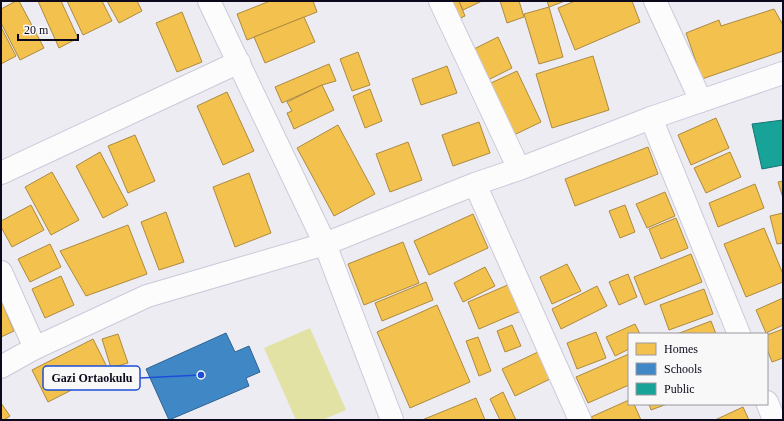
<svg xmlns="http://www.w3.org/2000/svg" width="784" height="421" viewBox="0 0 784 421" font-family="'Times New Roman',serif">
<rect width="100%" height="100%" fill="#ececf2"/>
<path fill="#e2e2a4" d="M310 328 346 410 322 420H296L264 348Z"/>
<g fill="#f2c14e" stroke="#ad8a3f">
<path d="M16 1H19L44 48 20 60 1 23V9Z"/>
<path d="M38 1H61L78 38 59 48Z"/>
<path d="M67 1H102L112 21 83 35Z"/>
<path d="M107 1H137L142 11 119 23Z"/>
<path d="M270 1H313L317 12 247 40 237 14Z"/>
<path d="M448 1H459L465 16 456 20Z"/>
<path d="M459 1H482L463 10Z"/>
<path d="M500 1H519L524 17 507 23Z"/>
<path d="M547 1H565L549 7Z"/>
<path d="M575 1H632L640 22 575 50 558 8Z"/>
<path d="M549 7 563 57 539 64 524 14Z"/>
<path d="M774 9 783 25V51L702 79 686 33 719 20 721 26Z"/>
<path d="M182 12 202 62 177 72 156 23Z"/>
<path d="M304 17 315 42 265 63 254 37Z"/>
<path d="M1 27 16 56 1 64Z"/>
<path d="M498 37 512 68 486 81 472 50Z"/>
<path d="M358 52 370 85 352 91 340 59Z"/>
<path d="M593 56 609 110 552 128 536 74Z"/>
<path d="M329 64 336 81 322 85 282 103 275 87Z"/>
<path d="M447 66 457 93 421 105 412 79Z"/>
<path d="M517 71 541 122 514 135 491 83Z"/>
<path d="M322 85 334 110 294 129 287 113 292 111 287 102Z"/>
<path d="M370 89 382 121 365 128 353 96Z"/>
<path d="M227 92 254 151 223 165 197 106Z"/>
<path d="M716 118 729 148 691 165 678 135Z"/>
<path d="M479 122 490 153 453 166 442 135Z"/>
<path d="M338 125 375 194 334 216 297 148Z"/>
<path d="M135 135 155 181 128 193 108 146Z"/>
<path d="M408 142 422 180 390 192 376 154Z"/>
<path d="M648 147 658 174 575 206 565 179Z"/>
<path d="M100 152 128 205 103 218 76 166Z"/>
<path d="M730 152 741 177 706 193 694 168Z"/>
<path d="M52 172 79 220 51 235 25 187Z"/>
<path d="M249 173 271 233 235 247 213 187Z"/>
<path d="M783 181V198L778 182Z"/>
<path d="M755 184 764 208 718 227 709 203Z"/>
<path d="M665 192 675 216 647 228 636 204Z"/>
<path d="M31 205 44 230 12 247 1 227V221Z"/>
<path d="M625 205 635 232 620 238 609 211Z"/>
<path d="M166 212 184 262 159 270 141 222Z"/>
<path d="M783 213V243L777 244 770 216Z"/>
<path d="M473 214 488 248 429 275 414 241Z"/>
<path d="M676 218 688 248 661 259 649 229Z"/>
<path d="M128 225 147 274 86 296 60 251Z"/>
<path d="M764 228 783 274V282L746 297 724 244Z"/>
<path d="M403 242 419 283 364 305 348 264Z"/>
<path d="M50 244 61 267 30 282 18 259Z"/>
<path d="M691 254 702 282 645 305 634 277Z"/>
<path d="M567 264 581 291 552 304 540 277Z"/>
<path d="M485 267 495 286 463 302 454 283Z"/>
<path d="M628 274 637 297 619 305 609 282Z"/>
<path d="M61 276 74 305 45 318 32 289Z"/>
<path d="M426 282 433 300 382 321 375 303Z"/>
<path d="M510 284 521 311 479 329 468 302Z"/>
<path d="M597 286 607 306 561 329 552 309Z"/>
<path d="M704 289 713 314 669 330 660 305Z"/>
<path d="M783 298V325L766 333 756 310Z"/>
<path d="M1 300 14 331 1 337Z"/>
<path d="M437 305 470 382 410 408 377 332Z"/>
<path d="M711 321 716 334H677Z"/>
<path d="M635 324 640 334H629V349L615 356 606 337Z"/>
<path d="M512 325 521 346 505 352 497 331Z"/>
<path d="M783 329V358L772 362 767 349V335Z"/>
<path d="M596 332 606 358 577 369 567 343Z"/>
<path d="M118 334 128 363 111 368 102 339Z"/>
<path d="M478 337 491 371 479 376 466 341Z"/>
<path d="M93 339 109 371 48 402 32 370Z"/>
<path d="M538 352 550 379 515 396 502 369Z"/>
<path d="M629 354V385L588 403 576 377Z"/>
<path d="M503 392 516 420H500L490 399Z"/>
<path d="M476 398 485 420H422Z"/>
<path d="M629 400V404H634L641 420H593L591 417Z"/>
<path d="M1 403 10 416 4 420H1Z"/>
<path d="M649 404H667L651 410Z"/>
<path d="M743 407 749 420H715Z"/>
</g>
<path fill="#3f88c5" stroke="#306293" d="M226 333 235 352 249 346 260 372 246 378 249 386 169 420 146 369Z"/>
<path fill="#17a398" stroke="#147573" d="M783 120V165L762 169 752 124Z"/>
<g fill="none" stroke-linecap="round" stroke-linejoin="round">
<g stroke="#cbcad9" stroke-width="24">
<g id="minor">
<path d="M209 1 325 244 392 420"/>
<path d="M440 1 519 169"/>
<path d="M655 1 701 101"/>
<path d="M651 118 739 334"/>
<path d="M1 173 239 62"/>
<path d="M475 184 580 420"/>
<path d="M1 272 35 348"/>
<path d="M1 367 35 348 147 296 325 244 475 184 519 169 651 118 783 73"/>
<path d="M767 402 774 420"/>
</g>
</g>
<use href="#minor" stroke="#fcfcfd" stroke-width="22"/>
</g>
<path fill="none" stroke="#1d4ed8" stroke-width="1.5" d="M201 375L140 378"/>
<circle fill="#1d4ed8" stroke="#f8f8f8" stroke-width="1.5" cx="201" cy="375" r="4"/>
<rect fill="#f8f8f8" stroke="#1d4ed8" stroke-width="1.5" x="43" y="366" width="97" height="24" rx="4"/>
<g font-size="12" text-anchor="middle" font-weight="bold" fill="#0c091d">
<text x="92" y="382">Gazi Ortaokulu</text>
</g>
<rect width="784" height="421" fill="none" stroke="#0c091d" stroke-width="4"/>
<rect x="628" y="333" width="140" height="72" fill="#f8f8f8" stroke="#9a98a0"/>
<rect x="636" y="343" width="20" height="12" fill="#f2c14e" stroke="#9a98a0"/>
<text x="664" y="353" font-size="12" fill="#0c091d">Homes</text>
<rect x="636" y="363" width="20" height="12" fill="#3f88c5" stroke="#9a98a0"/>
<text x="664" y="373" font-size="12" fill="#0c091d">Schools</text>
<rect x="636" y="383" width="20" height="12" fill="#17a398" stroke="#9a98a0"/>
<text x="664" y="393" font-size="12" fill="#0c091d">Public</text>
<path d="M18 34v6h60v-6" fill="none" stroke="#0c091d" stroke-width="2"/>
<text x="24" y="34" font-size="12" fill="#0c091d" stroke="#f8f8f8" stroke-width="3" paint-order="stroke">20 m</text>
</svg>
